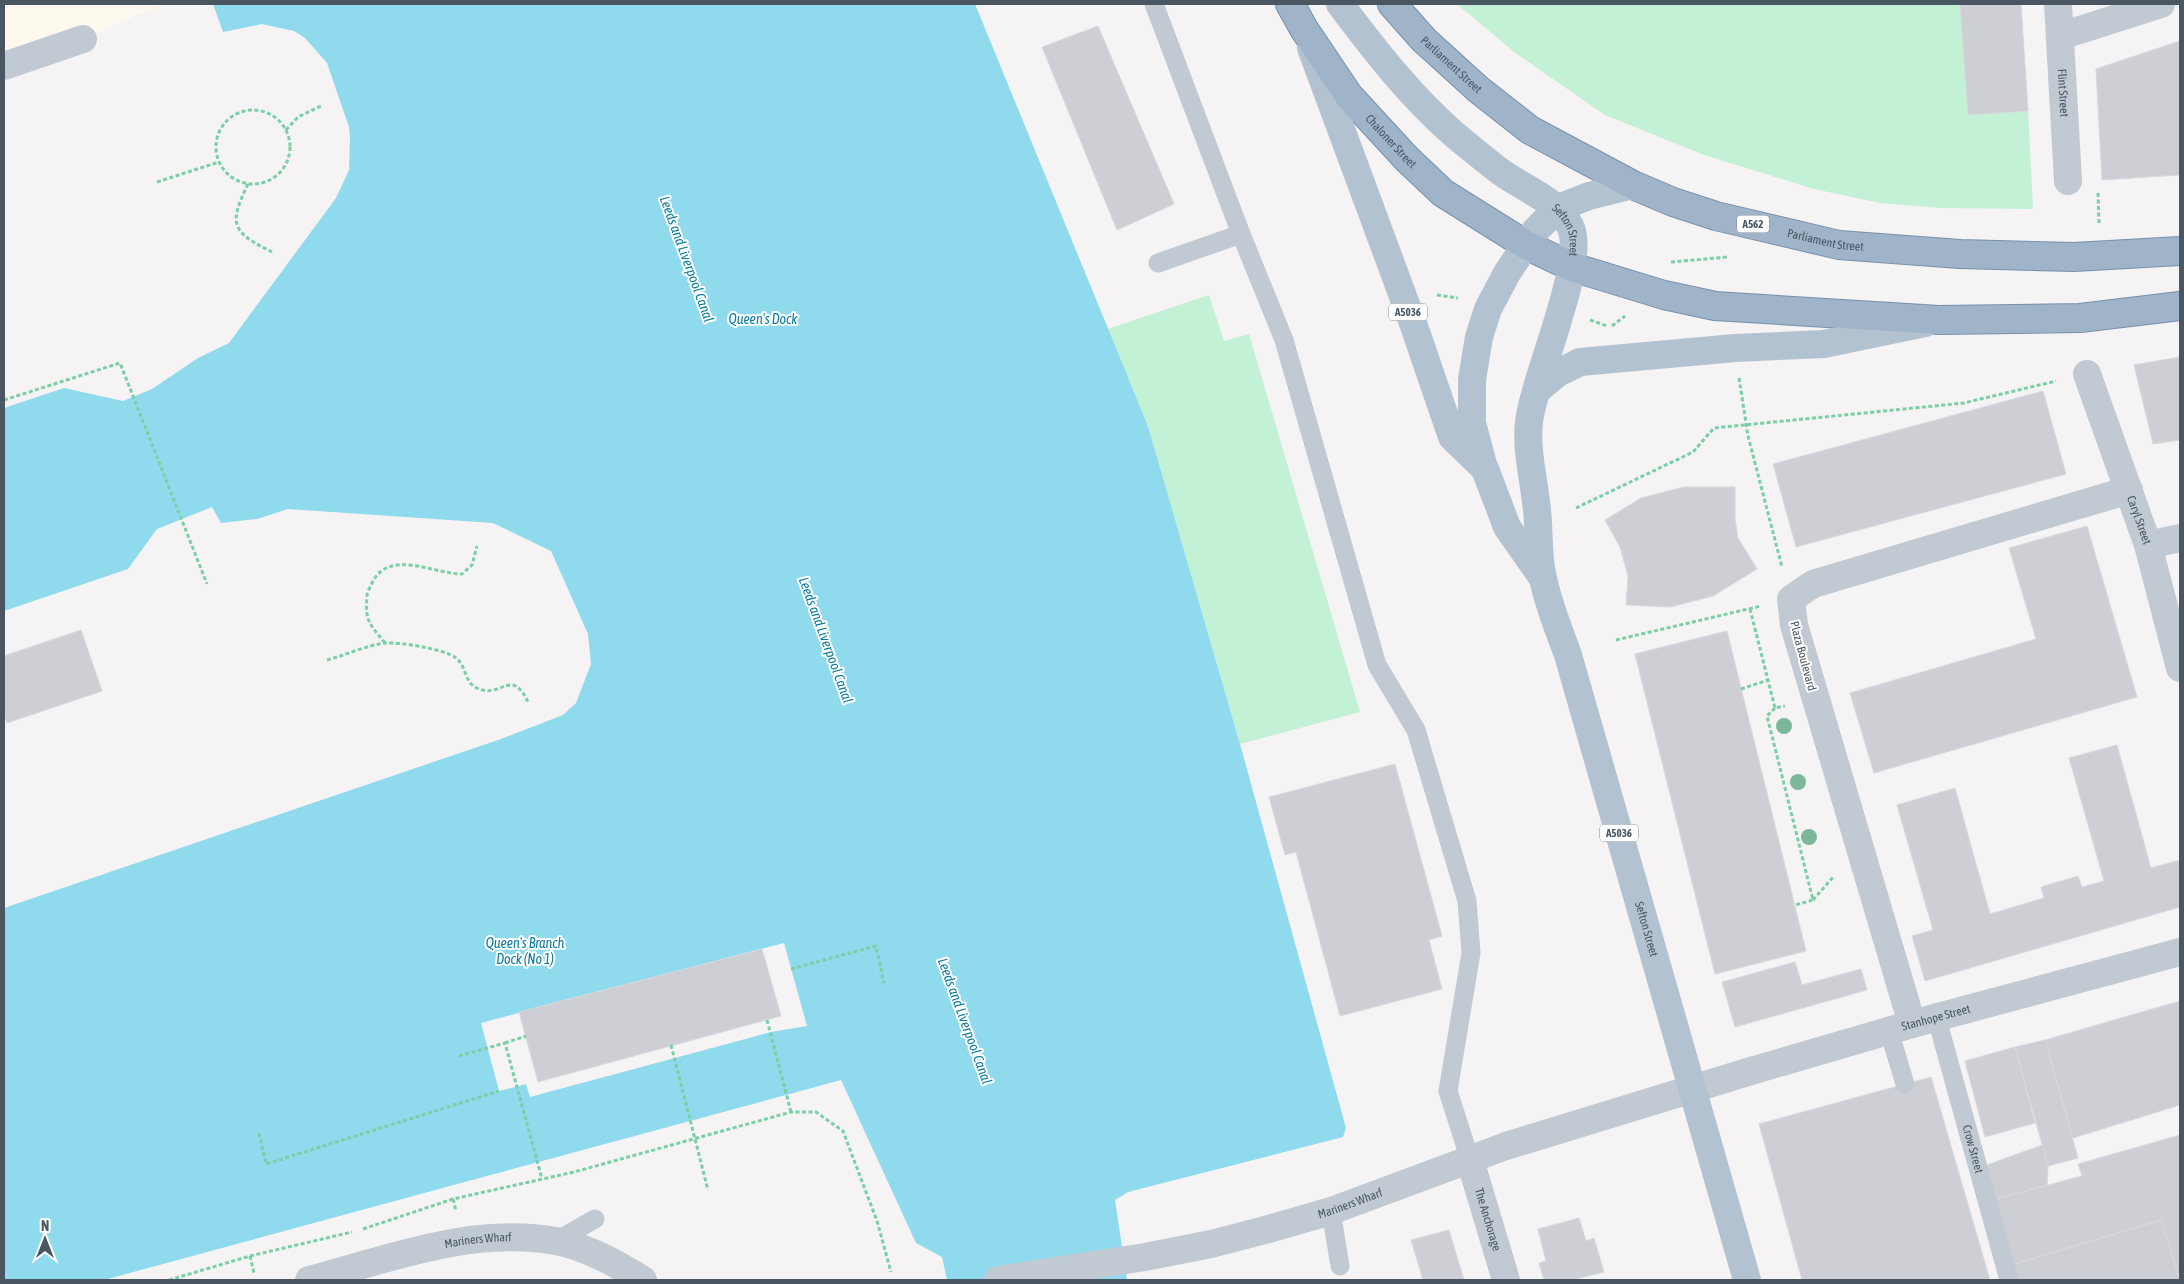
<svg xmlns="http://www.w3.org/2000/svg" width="2184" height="1284" viewBox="0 0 2184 1284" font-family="'Asap Condensed',sans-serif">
<rect width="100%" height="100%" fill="#f5f3f3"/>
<path fill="#fdf9ef" d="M4 4H163L83 39 4 66Z"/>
<g fill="#c3f1d5">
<path d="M1457 4H1960L1968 115 2028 111 2033 209 1940 208 1880 203 1814 189 1704 155 1605 115 1514 52Z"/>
<path d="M1209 295 1224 341 1249 334 1360 712 1240 744 1148 426 1108 329Z"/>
</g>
<path fill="#90daee" d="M213 4H975L1148 426 1240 744 1346 1128 1343 1137 1128 1192 1115 1200 1127 1280H947L942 1257 916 1243 841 1080 104 1280H4V908L498 740 563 715 576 703 591 664 588 634 551 551 493 523 288 509 257 519 221 523 212 507 157 529 128 569 4 611V408L64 388 123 401 152 389 198 358 229 343 336 198 349 170 350 139 349 127 327 63 305 38 294 31 262 24 223 32Z"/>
<path fill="#f5f3f3" d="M784 943 807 1026 771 1032 530 1097 526 1084 499 1091 481 1023Z"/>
<g fill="#cdcfd5" stroke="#d7d9de">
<path d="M1960 4H2021L2028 111 1968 115Z"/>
<path d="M1098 26 1174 204 1117 230 1042 47Z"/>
<path d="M2180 41V175L2102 180 2096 69Z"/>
<path d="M2180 357V440L2153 444 2134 365Z"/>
<path d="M2043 391 2066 474 1796 547 1773 464Z"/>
<path d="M1684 487H1735V519L1738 538 1757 569 1713 596 1670 607 1626 605 1628 576 1620 547 1605 520 1641 498Z"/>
<path d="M2087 526 2137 697 1874 773 1850 693 2036 639 2009 548Z"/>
<path d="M81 630 102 691 7 723 4 714V656Z"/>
<path d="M1727 631 1806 951 1715 974 1635 654Z"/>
<path d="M2117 745 2151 868 2180 860V907L1925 981 1912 936 1933 930 1897 805 1955 788 1990 914 2044 898 2041 887 2078 876 2082 887 2104 881 2069 758Z"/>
<path d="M1395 764 1442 936 1429 940 1442 989 1340 1016 1296 852 1285 855 1269 797Z"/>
<path d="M762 949 781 1016 538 1082 519 1012Z"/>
<path d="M1795 962 1802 985 1861 969 1867 990 1735 1027 1722 982Z"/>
<path d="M2180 1001V1105L2073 1138 2045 1040Z"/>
<path d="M2045 1040 2078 1158 2048 1166 2015 1047Z"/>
<path d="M2015 1047 2035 1123 1985 1137 1965 1061Z"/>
<path d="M1931 1077 1990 1280H1802L1759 1124Z"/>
<path d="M2180 1135V1280L2161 1220 2011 1265 1995 1199 2082 1176 2078 1164Z"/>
<path d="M2042 1145 2048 1166 2047 1185 1995 1199 1987 1165Z"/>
<path d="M1579 1218 1586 1241 1594 1238 1604 1272 1572 1280H1544L1539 1263 1546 1261 1538 1229Z"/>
<path d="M2161 1220 2180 1280H2017L2011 1265Z"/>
<path d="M1449 1230 1464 1280H1423L1411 1240Z"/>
</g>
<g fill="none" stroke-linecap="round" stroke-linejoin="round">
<g stroke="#7690ad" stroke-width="30">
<g id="trunk">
<path id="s8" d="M1290 4 1304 29 1349 96 1407 159 1443 193 1526 245 1572 267 1664 295 1715 306 1939 320 2080 318 2180 306"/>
<path id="s9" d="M1392 4 1424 40 1479 90 1530 130 1633 185 1673 202 1716 216 1839 245 1960 254 2074 257 2180 251"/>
</g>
</g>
<g stroke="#7ad0a6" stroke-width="3" stroke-dasharray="4 2.5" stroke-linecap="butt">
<circle cx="253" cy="147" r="37"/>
<path d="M286 130 298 117 323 105"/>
<path d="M157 182 219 162"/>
<path d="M248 184C228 225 232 232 272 252"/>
<path d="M2098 193 2099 223"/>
<path d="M1671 262 1728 257"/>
<path d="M1437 295 1458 298"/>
<path d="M1590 320 1607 326"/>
<path d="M1612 326 1625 316"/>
<path d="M1739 378 1748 436 1782 567"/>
<path d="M4 400 120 363 207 584"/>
<path d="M1576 508 1693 452 1714 428 1964 403 2056 381"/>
<path d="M1750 609 1775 708 1785 706"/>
<path d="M1616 640 1761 606"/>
<path d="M385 643C369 623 365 622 367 595 368 590 371 586 373 581 391 549 434 574 462 574L472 565 477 546"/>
<path d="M327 660C343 656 370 644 386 643 400 642 445 649 456 658 467 667 464 682 477 688 502 700 511 665 529 704"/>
<path d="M1741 689 1768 680"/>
<path d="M1775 708 1767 716 1813 900 1795 905"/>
<path d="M1813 900 1834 876"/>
<path d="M791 969 876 946 884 983"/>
<path d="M767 1020 791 1112"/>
<path d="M505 1043 526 1036"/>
<path d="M671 1045 708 1190"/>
<path d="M459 1056 505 1043 542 1179"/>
<path d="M259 1133 266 1164 499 1091"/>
<path d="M453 1199 456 1211"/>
<path d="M363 1229 453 1199 574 1172 791 1112H816L843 1131 877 1221 891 1272"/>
<path d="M250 1256 254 1273"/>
<path d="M169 1280 250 1256 352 1232"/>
</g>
<g stroke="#c1cad2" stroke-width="19">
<path d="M1154 4 1241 234 1284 340 1377 665 1416 730 1467 901 1471 953 1448 1091 1470 1160"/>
<path d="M1158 263 1241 234"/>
<path id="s1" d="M1937 1019 2009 1280"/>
<path d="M1889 1031 1905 1084"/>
<path d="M1331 1211 1340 1266"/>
<path d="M556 1241 595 1219"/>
</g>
<g stroke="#c1cad2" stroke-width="28">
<path id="s2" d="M2058 4 2068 181"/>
<path d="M2061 36 2161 4"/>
<path d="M4 66 83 39"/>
<path id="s3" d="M2087 374 2148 545 2180 668"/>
<path d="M2148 545 2180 538"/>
<path d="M1912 1024 1794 625 1791 599 1813 584 2129 490"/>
<path id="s4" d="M1470 1160 1506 1280"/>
<path id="s5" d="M309 1280C389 1259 472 1226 556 1241 587 1247 617 1264 643 1280"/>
<path id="s6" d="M998 1280 1145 1257 1211 1244 1265 1230 1331 1211 1506 1146 1751 1071 1912 1024 2180 952"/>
</g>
<g stroke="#b3c2d1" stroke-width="28">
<path id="s7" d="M1340 4C1375 51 1412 98 1456 136 1471 148 1486 161 1501 172 1524 189 1556 199 1570 226 1588 260 1534 377 1529 422 1526 448 1533 476 1536 502 1540 526 1537 556 1543 578 1548 604 1559 630 1568 655L1747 1280"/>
<path d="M1311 48 1414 326 1452 437 1485 469 1507 527 1542 577"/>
<path d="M1536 391 1558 373 1580 362 1735 348 1824 344 1925 323"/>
<path d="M1484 468 1472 423V380L1479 337 1488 309 1507 273 1535 231 1558 208 1589 196 1633 185"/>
</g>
<use href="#trunk" stroke="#9fb4c9" stroke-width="28"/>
</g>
<g fill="#7bb799">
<circle cx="1784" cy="726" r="8"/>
<circle cx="1798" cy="782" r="8"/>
<circle cx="1809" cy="837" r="8"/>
</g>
<g text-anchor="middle" stroke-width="4" stroke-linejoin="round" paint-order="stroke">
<g fill="#fff" stroke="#808990" stroke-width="1">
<rect x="1737" y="215.5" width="32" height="17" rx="4"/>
<rect x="1389" y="303.5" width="38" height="17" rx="4"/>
<rect x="1600" y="824.5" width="38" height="17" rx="4"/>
</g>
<g font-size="11" font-weight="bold" fill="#4a5661">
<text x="1753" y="228">A562</text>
<text x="1408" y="316">A5036</text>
<text x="1619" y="837">A5036</text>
</g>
<g font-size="12" fill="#4a5661" stroke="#fff">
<text dy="4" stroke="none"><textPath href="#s9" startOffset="85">Parliament Street</textPath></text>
<text dy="4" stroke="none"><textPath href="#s2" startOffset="89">Flint Street</textPath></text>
<text dy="4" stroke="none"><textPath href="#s8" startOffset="171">Chaloner Street</textPath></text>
<text dy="4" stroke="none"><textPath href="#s7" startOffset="325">Sefton Street</textPath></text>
<text dy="4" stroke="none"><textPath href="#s9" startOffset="505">Parliament Street</textPath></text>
<text dy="4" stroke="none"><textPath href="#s3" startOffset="155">Caryl Street</textPath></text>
<text transform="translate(1803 656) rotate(75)" y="4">Plaza Boulevard</text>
<text dy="4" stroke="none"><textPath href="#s7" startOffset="1048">Sefton Street</textPath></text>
<text dy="4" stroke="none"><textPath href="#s6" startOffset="976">Stanhope Street</textPath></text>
<text dy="4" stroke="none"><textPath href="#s1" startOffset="135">Crow Street</textPath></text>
<text dy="4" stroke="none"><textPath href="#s6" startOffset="361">Mariners Wharf</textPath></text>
<text dy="4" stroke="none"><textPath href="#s4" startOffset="62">The Anchorage</textPath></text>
<text dy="4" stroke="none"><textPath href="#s5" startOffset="174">Mariners Wharf</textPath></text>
</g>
<g font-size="14" font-style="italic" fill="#0c7c9b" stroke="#fff">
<text transform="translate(687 259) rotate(70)" y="5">Leeds and Liverpool Canal</text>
<text x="763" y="324">Queen's Dock</text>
<text transform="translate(826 640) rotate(70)" y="5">Leeds and Liverpool Canal</text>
<text x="525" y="948">Queen's Branch<tspan x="525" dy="16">Dock (No 1)</tspan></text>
<text transform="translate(965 1021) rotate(70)" y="5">Leeds and Liverpool Canal</text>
</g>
</g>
<rect width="2184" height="1284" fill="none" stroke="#4a5661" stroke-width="10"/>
<g transform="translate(45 1239)" stroke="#ffffff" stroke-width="4" paint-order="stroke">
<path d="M0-4L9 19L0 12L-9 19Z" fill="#4a5661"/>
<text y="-8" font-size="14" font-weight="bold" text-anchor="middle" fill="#4a5661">N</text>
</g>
</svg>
